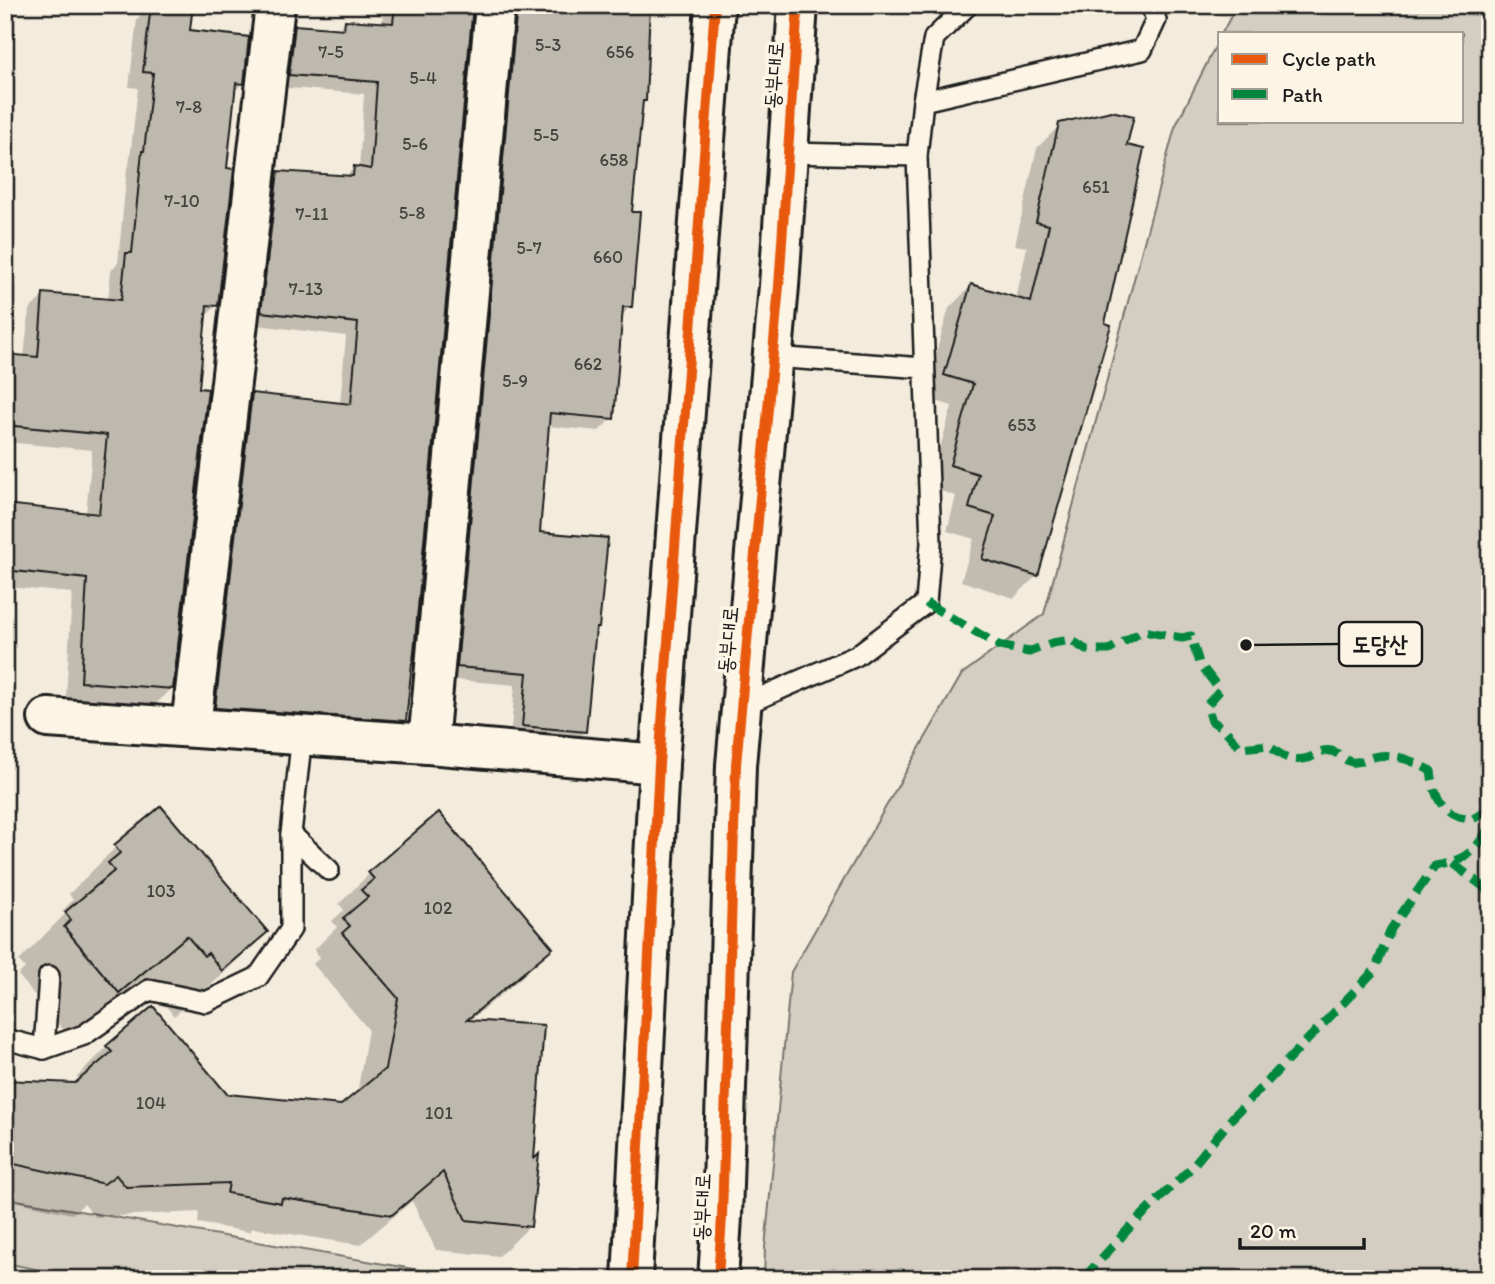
<svg xmlns="http://www.w3.org/2000/svg" width="1495" height="1284" viewBox="0 0 1495 1284" font-family="Itim,'Poor Story',sans-serif">
<rect width="100%" height="100%" fill="#f3ecdd"/>
<filter id="ink" filterUnits="userSpaceOnUse"><feTurbulence type="fractalNoise" baseFrequency=".0143" numOctaves="2"/><feDisplacementMap in="SourceGraphic" scale="14" xChannelSelector="R" yChannelSelector="G"/><feConvolveMatrix kernelMatrix="1 2 1 2 8 2 1 2 1" color-interpolation-filters="sRGB"/></filter>
<g filter="url(#ink)">
<g fill="#d3cec1" stroke="#78756e" stroke-width="2">
<path d="M1237 5H1490V1279H764L765 1248 791 972 962 674 1044 614 1175 127 1220 37V121H1462V33H1222Z"/>
<path d="M5 1198 471 1279H85L5 1263Z"/>
</g>
<g fill="#0003">
<path d="M151 5 188 31 242 84 234 92 225 170 216 306 204 318 172 688 156 704 66 697 72 593 7 587 5 599V506L86 514 92 450 5 442V356L24 358 29 310 44 295 108 300 111 270 118 263 127 168 129 166 138 88 129 87 137 19Z"/>
<path d="M384 5H471L405 720 391 733 203 720 239 408 252 395 340 404 346 336 249 324 265 186 278 173 345 177 354 168 359 169 364 94 277 87 282 40 295 26 337 30 345 22 382 24Z"/>
<path d="M499 5H641L644 100 641 104 630 213V307L621 316 612 418 599 431 547 426 538 534 598 627 594 631 585 731 571 745 510 739 515 685 445 679Z"/>
<path d="M1060 125 1037 575 1014 598 961 581 974 539 947 531 956 496 929 487 952 406 923 397 949 308 971 286 1016 299 1027 247 1015 245 1037 148Z"/>
<path d="M439 815 551 948 521 978 468 1022 530 1226 499 1256 436 1250 412 1201 360 1245 253 1228 249 1232 198 1223 199 1212 95 1217 84 1204 72 1214 5 1199V1081L76 1085 81 1081 77 1077 107 1047 226 1095 342 1107 357 1095 368 1029 313 964 320 957 314 950 337 927 332 921 344 910 339 904 369 874Z"/>
<path d="M116 847 265 932 218 979 174 1016 160 999 156 1002 139 982 71 1039 18 975 25 968 19 961 65 914 62 911 73 900 69 894Z"/>
</g>
<g fill="#beb9ae" stroke="#1c1c1c" stroke-width="2">
<path d="M151 5H193L190 30 249 37 244 84 236 83 227 168 234 169 218 306 207 305 199 388 208 389 173 689 81 682 87 579 5 570V504L99 514 107 435 5 425V354L38 357 43 293 121 300 126 253H132L142 151H144L153 73 143 72Z"/>
<path d="M395 5H473L413 663H412L406 721 215 708 252 393 351 404 358 323 261 312 278 171 353 176 354 166 371 169 377 82 289 75 295 25 344 29 345 20 393 23Z"/>
<path d="M517 5H650L646 101H643L632 212H640L632 307H623L614 419 550 413 540 532 608 538 599 628H596L586 732 522 726 527 673 457 667Z"/>
<path d="M1111 111 1134 116 1127 145 1144 149 1105 323 1111 325 1038 576 982 559 995 516 969 508 978 474 950 465 973 384 944 375 971 284 1031 302 1049 225 1036 222 1059 123Z"/>
<path d="M161 806 268 932 222 971 208 953 204 956 187 936 119 993 64 927 71 920 65 912 114 871 108 863 120 853 114 845Z"/>
<path d="M439 812 553 948 467 1020 544 1025 534 1159 539 1154 531 1227 466 1220 443 1172 392 1215 282 1198 281 1203 227 1193 229 1183 126 1187 116 1175 104 1184 5 1162V1080L75 1083 112 1052 106 1046 153 1006 227 1094 341 1105 385 1069 398 998 342 933 350 926 343 918 368 897 361 890 374 879 368 872Z"/>
</g>
<g fill="none" stroke-linecap="round" stroke-linejoin="round">
<g stroke="#1c1c1c" stroke-width="24">
<g id="service">
<path d="M923 101 1142 50 1156 20 1151 5"/>
<path d="M788 153 917 156"/>
<path d="M773 357 924 368"/>
<path d="M741 706 856 656 926 603 931 543 917 156 923 101 934 38 968 5"/>
<path d="M291 834 329 870"/>
<path d="M5 1039 44 1049 84 1035 149 990 206 1002 258 977 291 929V834L302 735"/>
<path d="M44 1049 49 976"/>
</g>
</g>
<g stroke="#1c1c1c" stroke-width="44">
<g id="minor">
<path d="M48 718 428 744 659 764"/>
<path d="M191 726 275 5"/>
<path d="M428 744 495 5"/>
</g>
</g>
<g stroke="#1c1c1c" stroke-width="44">
<g id="primary">
<path d="M632 1279 659 764 715 5"/>
<path d="M718 1279 722 1217 736 765 779 286 798 5"/>
</g>
</g>
<use href="#service" stroke="#fcf5e5" stroke-width="19"/>
<use href="#minor" stroke="#fcf5e5" stroke-width="38"/>
<use href="#primary" stroke="#fcf5e5" stroke-width="38"/>
<g stroke="#00873e" stroke-width="9" stroke-dasharray="18 9" stroke-linecap="butt">
<path d="M926 603 1000 646 1029 652 1052 643 1071 640 1086 650H1109L1143 631 1182 638 1191 636 1199 663 1220 690 1207 705 1212 721 1225 730 1241 748 1268 745C1280 755 1291 763 1308 758 1313 757 1317 752 1323 751 1338 748 1341 760 1352 762 1360 763 1366 759 1373 757 1392 752 1415 761 1431 771 1433 788 1438 807 1454 815 1459 818 1466 818 1471 820L1490 809"/>
<path d="M1452 863 1484 887 1490 897"/>
<path d="M1083 1279 1131 1226 1191 1168 1233 1117 1375 970 1391 929 1435 866C1464 861 1478 851 1490 824"/>
</g>
<g stroke="#fcf5e5" stroke-width="15">
<g id="cycleway">
<path d="M632 1279 659 764 715 5"/>
<path d="M718 1279 722 1217 736 765 779 286 798 5"/>
</g>
</g>
<use href="#cycleway" stroke="#e8590c" stroke-width="10"/>
</g>
</g>
<g text-anchor="middle" stroke-width="7" stroke-linejoin="round" paint-order="stroke">
<g font-size="18" fill="#444340">
<text x="548" y="51">5-3</text>
<text x="331" y="58">7-5</text>
<text x="620" y="58">656</text>
<text x="423" y="84">5-4</text>
<text x="189" y="113">7-8</text>
<text x="546" y="141">5-5</text>
<text x="415" y="150">5-6</text>
<text x="614" y="166">658</text>
<text x="1096" y="193">651</text>
<text x="182" y="207">7-10</text>
<text x="412" y="219">5-8</text>
<text x="312" y="220">7-11</text>
<text x="529" y="254">5-7</text>
<text x="608" y="263">660</text>
<text x="306" y="295">7-13</text>
<text x="588" y="370">662</text>
<text x="515" y="387">5-9</text>
<text x="1022" y="431">653</text>
<text x="161" y="897">103</text>
<text x="438" y="914">102</text>
<text x="151" y="1109">104</text>
<text x="439" y="1119">101</text>
</g>
<g font-size="21" fill="#1c1c1c" stroke="#fcf5e5">
<text transform="translate(774 75) rotate(-86)" y="7">동부대로</text>
<text transform="translate(728 640) rotate(-85)" y="7">동부대로</text>
<text transform="translate(702 1207) rotate(-88)" y="7">동부대로</text>
</g>
</g>
<path fill="none" stroke="#1c1c1c" stroke-width="2.5" d="M1246 645L1339 644"/>
<circle fill="#1c1c1c" stroke="#fcf5e5" stroke-width="2.5" cx="1246" cy="645" r="7"/>
<rect fill="#fcf5e5" stroke="#1c1c1c" stroke-width="2.5" x="1339" y="622" width="83" height="44" rx="7"/>
<g font-size="23" text-anchor="middle" font-weight="bold" fill="#1c1c1c">
<text x="1380" y="652">도당산</text>
</g>
<rect width="1495" height="1284" fill="none" stroke="#fcf5e5" stroke-width="28"/>
<rect x="14" y="14" width="1467" height="1256" fill="none" stroke="#1c1c1c" stroke-width="2.5" filter="url(#ink)"/>
<rect x="1218" y="32" width="245" height="91" fill="#fcf5e5" stroke="#a29e95" stroke-width="2"/>
<rect x="1232" y="54" width="35" height="10" fill="#e8590c" stroke="#a29e95" stroke-width="2"/>
<text x="1282" y="66" font-size="21" fill="#1c1c1c">Cycle path</text>
<rect x="1232" y="89" width="35" height="10" fill="#00873e" stroke="#a29e95" stroke-width="2"/>
<text x="1282" y="102" font-size="21" fill="#1c1c1c">Path</text>
<path d="M1240 1238v10h124v-10" fill="none" stroke="#1c1c1c" stroke-width="3.5"/>
<text x="1250" y="1238" font-size="21" fill="#1c1c1c" stroke="#fcf5e5" stroke-width="5" paint-order="stroke">20 m</text>
</svg>
